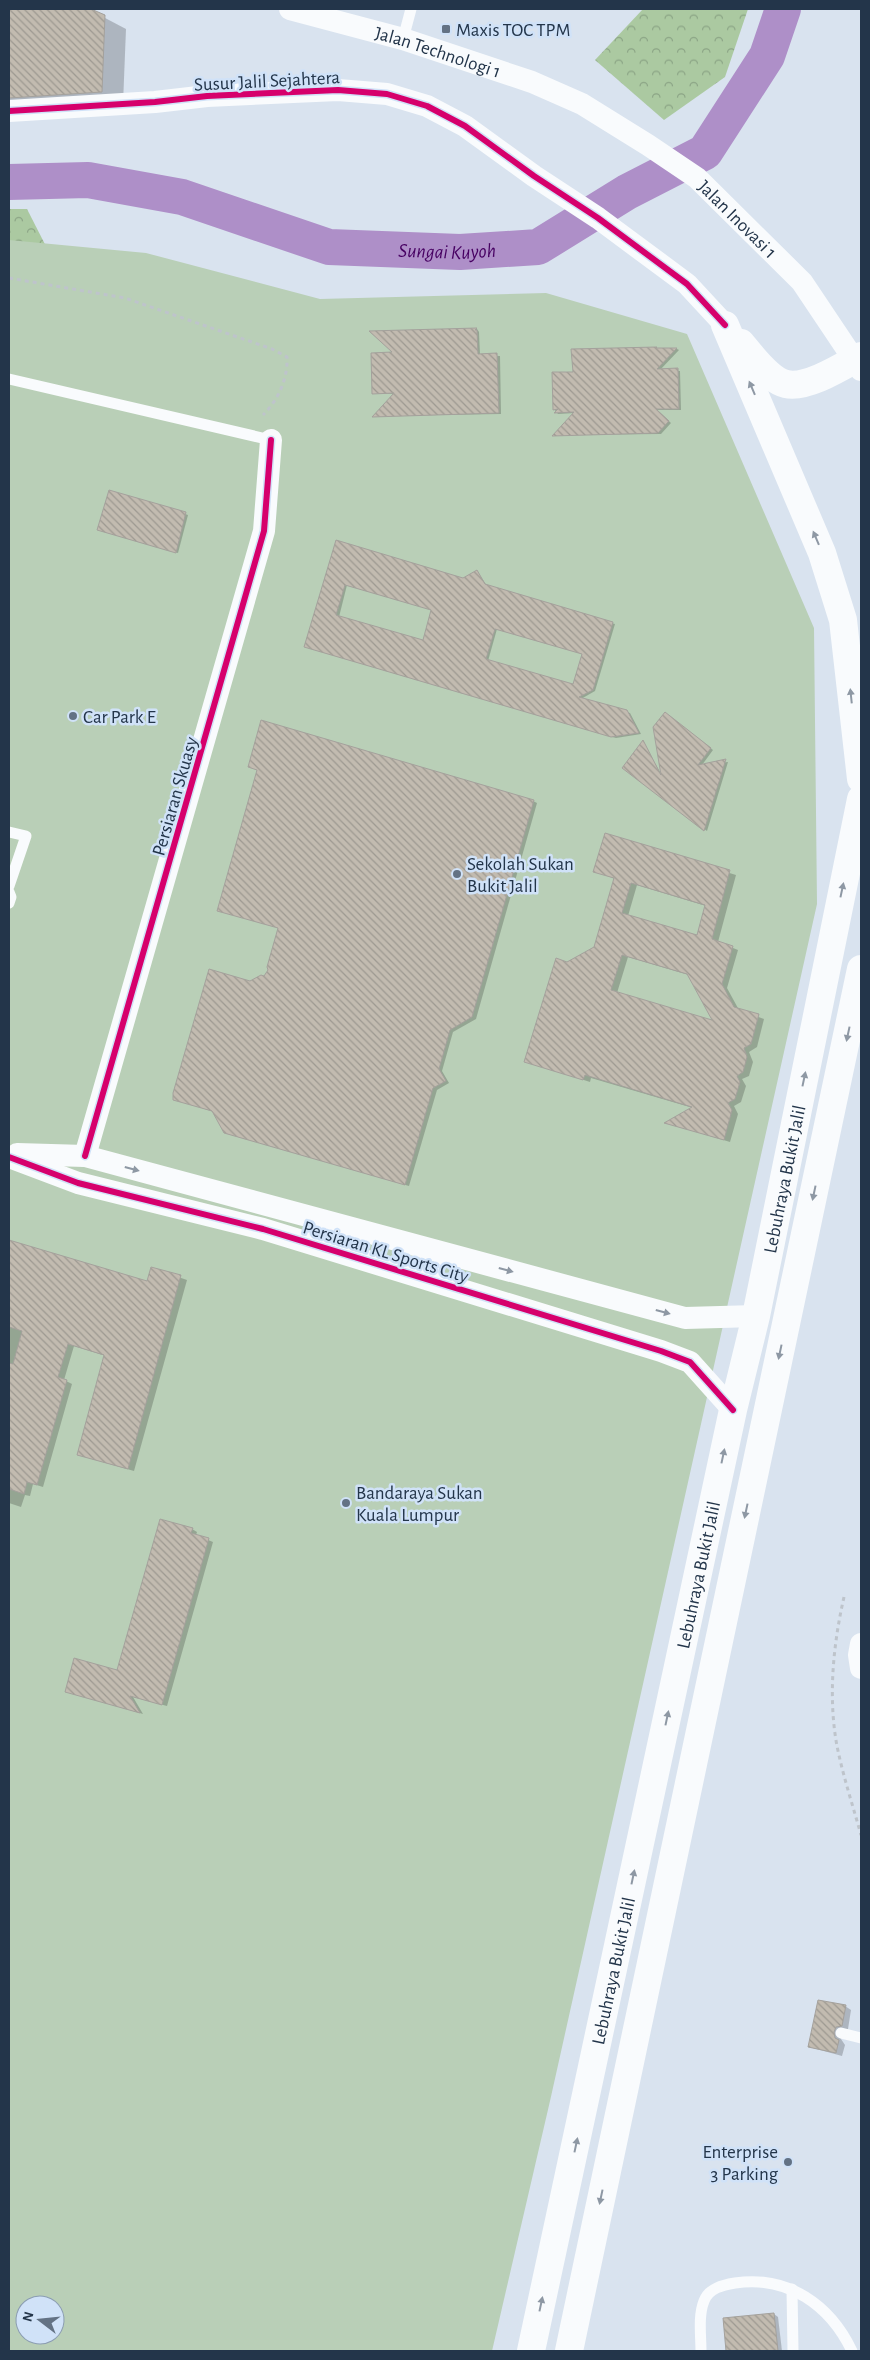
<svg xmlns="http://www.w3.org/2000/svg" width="870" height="2360" viewBox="0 0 870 2360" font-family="'Alegreya Sans',sans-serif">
<defs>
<pattern id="forest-crowns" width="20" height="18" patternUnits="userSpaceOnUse" patternTransform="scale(1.25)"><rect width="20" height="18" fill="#abc9a1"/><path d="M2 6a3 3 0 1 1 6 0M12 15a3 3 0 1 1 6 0" fill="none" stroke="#8ba485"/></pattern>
<pattern id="building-back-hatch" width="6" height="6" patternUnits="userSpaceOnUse" patternTransform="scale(1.25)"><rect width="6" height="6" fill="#c2bbb0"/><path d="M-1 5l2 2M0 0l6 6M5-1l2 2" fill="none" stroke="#9d9991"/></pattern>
</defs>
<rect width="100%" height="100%" fill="#d9e3ef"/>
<g fill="url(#forest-crowns)">
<path d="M643 9H748L725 77 664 120 595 60Z"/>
<path d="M9 209H27L55 264 9 295Z"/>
</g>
<path fill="#b9cfb7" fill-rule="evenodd" d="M9 240 146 253 320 299 546 293 687 334 814 628 817 904 550 2101 492 2351H9ZM25 2305H55V2335H25Z"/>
<g fill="#0003" fill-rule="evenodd">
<path d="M9 9H88L126 29 123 104 9 118Z"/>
<path d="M477 329 479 332 480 355 500 356 501 414 374 416 395 394 374 393 395 354 372 332Z"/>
<path d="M677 349 679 350 660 370 680 371 681 410H657L671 423 661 434 554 435 575 413 558 414 554 409 574 373 572 350Z"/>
<path d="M185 514 188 515 178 553 101 531Z"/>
<path d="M336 542 463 579 477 571 487 586 615 624 595 691 581 699 630 713 641 734 616 738 308 648ZM347 585 433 610 424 642 339 617ZM497 629 583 654 573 686 488 661Z"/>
<path d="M668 715 713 750 702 765 728 762 707 831 623 768 643 742 661 774Z"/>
<path d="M533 801 537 803 476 1019 453 1032 442 1071 449 1083 437 1090 409 1186 229 1134 214 1112 174 1099 250 982 265 977 270 971 279 928 219 911Z"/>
<path d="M605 835 736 875 718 942 738 950 727 988 739 1010 764 1019 757 1047 749 1052 753 1062 749 1076 742 1079 746 1086 741 1102 734 1106 738 1114 730 1142 667 1123 693 1108 591 1078 590 1082 525 1061 567 963 595 948 615 879 595 871ZM637 885 706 906 697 936 628 916ZM628 957 689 975 715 1022 617 993Z"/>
<path d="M9 1241 148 1282 152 1268 187 1280 134 1471 78 1455 106 1356 74 1346 64 1380 72 1384 43 1487 33 1484 30 1496 25 1495 21 1507 9 1503Z"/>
<path d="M192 1529 197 1532 196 1535 213 1542 167 1706 133 1697 143 1714 66 1691 118 1672Z"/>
<path d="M845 2006 851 2010 848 2029 842 2031 839 2036 845 2045 842 2056 809 2047Z"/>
<path d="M774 2314 778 2317 782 2351H728L724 2319Z"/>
</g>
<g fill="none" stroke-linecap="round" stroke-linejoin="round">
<path stroke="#ae8fc8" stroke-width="36" id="s1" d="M9 182 88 180 182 197 329 247 460 252 538 247 627 192 705 152 767 56 783 9"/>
</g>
<g fill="url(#building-back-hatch)" stroke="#a4a19c" fill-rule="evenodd">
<path d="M9 9H91L105 15 102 92 9 98Z"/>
<path d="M477 328 475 330H477L478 354 497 353 499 413 372 417 394 393 372 394 371 353 392 352 369 331Z"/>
<path d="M657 347 656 348H677L657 369 678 368 679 409H656L669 421 658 433 552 436 574 412 554 413 558 409 553 410 552 372H573L571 349Z"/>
<path d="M109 490 186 512 176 553 97 530Z"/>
<path d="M336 540 463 578 477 570 485 584 613 622 593 690 579 697 627 710 639 733 611 737 304 647ZM345 585 431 610 423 640 336 615ZM495 629 582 654 573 684 486 659Z"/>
<path d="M665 712 711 748 698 765 726 759 704 831 622 768 643 740 661 775 653 727Z"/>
<path d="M261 720 534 800 472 1017 450 1030 439 1069 446 1081 433 1088 405 1185 224 1133 212 1111 173 1100V1093L209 969 250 981 261 975 264 976 268 970 267 967 278 928 217 911 257 770 248 767Z"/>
<path d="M605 833 730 870 712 939 733 946 722 984 734 1007 759 1014 751 1044 744 1048 747 1057 743 1072 737 1076 740 1082 735 1099 728 1103 732 1110 724 1140 664 1123 692 1107 585 1075 583 1080 524 1062 556 958 567 962 594 947 614 878 593 872ZM631 883 705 905 697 935 622 913ZM622 955 687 974 712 1020 611 990Z"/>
<path d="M9 1240 147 1281 151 1267 181 1275 128 1469 77 1455 104 1355 68 1344 58 1377 67 1380 37 1485 27 1482 24 1494 9 1489V1363L13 1364 22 1331 9 1327Z"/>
<path d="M160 1519 193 1528 191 1533 209 1538 162 1705 130 1696 140 1713 65 1692 74 1658 117 1670Z"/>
<path d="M818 2000 846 2005 842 2026 836 2027 834 2032 835 2038 839 2040 836 2053 808 2047Z"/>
<path d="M774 2313 778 2351H726L723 2318Z"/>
</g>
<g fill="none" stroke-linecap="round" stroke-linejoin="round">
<g stroke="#bec4cb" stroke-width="3" stroke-dasharray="4 4" stroke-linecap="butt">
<path d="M9 278 125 298 272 349 287 357C288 379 278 400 263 415"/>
<path d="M844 1597C833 1645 828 1698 837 1746 843 1776 853 1806 861 1835"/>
</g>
<g stroke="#f9fbfd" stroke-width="11">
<path d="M403 39 411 9"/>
<path d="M9 379 271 440"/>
<path d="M9 832 26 836 9 886"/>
<path d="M9 892 11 897 9 903"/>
<path d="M434 1281 442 1253"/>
<path d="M841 2033 861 2038"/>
<path d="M792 2289 793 2351"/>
<path d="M701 2351C701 2336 698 2316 704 2301 709 2288 723 2285 735 2283 788 2275 830 2305 852 2351"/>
</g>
<g stroke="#f9fbfd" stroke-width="22">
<path id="s2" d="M290 9 403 39 532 82 582 104 648 145 697 178 802 282 861 370"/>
<path d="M9 111 155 102 207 96 338 90 387 94 427 106 465 126 534 176 598 218 687 284 725 325"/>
<path d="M17 1154 85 1156 685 1318 756 1316"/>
<path d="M85 1156 264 531 271 440"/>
<path d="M9 1157 78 1183 263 1229 661 1351 690 1362 733 1410"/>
<path d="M861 1644 859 1655 861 1668"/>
</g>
<g stroke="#f9fbfd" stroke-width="28">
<path d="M725 325 822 553 843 620 861 779"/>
<path d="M741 343C752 356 769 380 786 384 807 389 843 366 861 356"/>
<path id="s3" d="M531 2351 733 1410 756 1316 861 799"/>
<path d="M569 2351 861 969"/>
</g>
<g stroke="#d0e2f8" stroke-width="9">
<g id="cycleway">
<path d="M9 111 155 102 207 96 338 90 387 94 427 106 465 126 534 176 598 218 687 284 725 325"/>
<path d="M85 1156 264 531 271 440"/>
<path d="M9 1157 78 1183 263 1229 661 1351 690 1362 733 1410"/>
</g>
</g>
<use href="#cycleway" stroke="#d6006c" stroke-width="6"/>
</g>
<defs><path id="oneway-solid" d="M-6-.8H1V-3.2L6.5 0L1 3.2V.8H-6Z" transform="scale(1.25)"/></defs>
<g fill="#8e98a4">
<use href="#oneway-solid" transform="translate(752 388) rotate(-113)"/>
<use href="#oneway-solid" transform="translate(816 538) rotate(-113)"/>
<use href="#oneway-solid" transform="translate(851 696) rotate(-96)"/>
<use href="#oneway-solid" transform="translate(842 890) rotate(-78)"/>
<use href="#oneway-solid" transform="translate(848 1034) rotate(102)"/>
<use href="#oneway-solid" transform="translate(804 1079) rotate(-78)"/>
<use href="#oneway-solid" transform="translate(132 1169) rotate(15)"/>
<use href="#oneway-solid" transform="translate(814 1193) rotate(102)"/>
<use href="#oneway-solid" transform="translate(506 1270) rotate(15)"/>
<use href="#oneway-solid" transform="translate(663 1312) rotate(15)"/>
<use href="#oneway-solid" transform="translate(780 1352) rotate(102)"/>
<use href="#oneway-solid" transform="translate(723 1456) rotate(-78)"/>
<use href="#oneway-solid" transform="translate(746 1511) rotate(102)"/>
<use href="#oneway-solid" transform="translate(667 1718) rotate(-78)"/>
<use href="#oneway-solid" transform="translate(633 1877) rotate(-78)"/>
<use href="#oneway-solid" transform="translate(576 2145) rotate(-78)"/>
<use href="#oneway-solid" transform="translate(601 2197) rotate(102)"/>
<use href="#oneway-solid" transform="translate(541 2304) rotate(-78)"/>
</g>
<g fill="#637284" stroke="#d0e2f8" stroke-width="2">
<rect x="441" y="24" width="10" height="10" rx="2.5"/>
<circle cx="73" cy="716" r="5"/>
<circle cx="457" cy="874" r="5"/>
<circle cx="346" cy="1503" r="5"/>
<circle cx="788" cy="2162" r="5"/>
</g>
<g text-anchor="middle" stroke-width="5" stroke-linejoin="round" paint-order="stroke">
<g font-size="19" fill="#23354a" stroke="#d0e2f8" text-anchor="start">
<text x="456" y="36">Maxis TOC TPM</text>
<text x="83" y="723">Car Park E</text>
<text x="467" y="870">Sekolah Sukan<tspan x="467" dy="22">Bukit Jalil</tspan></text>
<text x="356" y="1499">Bandaraya Sukan<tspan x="356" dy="22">Kuala Lumpur</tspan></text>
<text x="778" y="2158" text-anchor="end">Enterprise<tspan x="778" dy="22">3 Parking</tspan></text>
</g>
<g font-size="19" fill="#23354a" stroke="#d0e2f8">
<text dy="7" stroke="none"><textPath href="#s2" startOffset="154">Jalan Technologi 1</textPath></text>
<text transform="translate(267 80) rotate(-3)" y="7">Susur Jalil Sejahtera</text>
<text dy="7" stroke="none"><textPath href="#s2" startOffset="502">Jalan Inovasi 1</textPath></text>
<text transform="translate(174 796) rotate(-74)" y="7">Persiaran Skuasy</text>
<text dy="7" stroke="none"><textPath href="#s3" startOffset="1199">Lebuhraya Bukit Jalil</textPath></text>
<text transform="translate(386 1251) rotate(17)" y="7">Persiaran KL Sports City</text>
<text dy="7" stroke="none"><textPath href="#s3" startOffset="794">Lebuhraya Bukit Jalil</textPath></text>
<text dy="7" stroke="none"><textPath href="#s3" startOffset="389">Lebuhraya Bukit Jalil</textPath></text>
</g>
<g font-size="20" font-style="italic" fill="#470062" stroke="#d0e2f8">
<text dy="7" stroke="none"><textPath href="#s1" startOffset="448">Sungai Kuyoh</textPath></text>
</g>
</g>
<rect width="870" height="2360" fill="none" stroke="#23354a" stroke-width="20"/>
<g transform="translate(40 2320) rotate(286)"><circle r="24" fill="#d0e2f8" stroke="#8b9db2"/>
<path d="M0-4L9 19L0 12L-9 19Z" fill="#637284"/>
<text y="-8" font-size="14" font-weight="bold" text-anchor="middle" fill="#23354a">N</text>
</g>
</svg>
